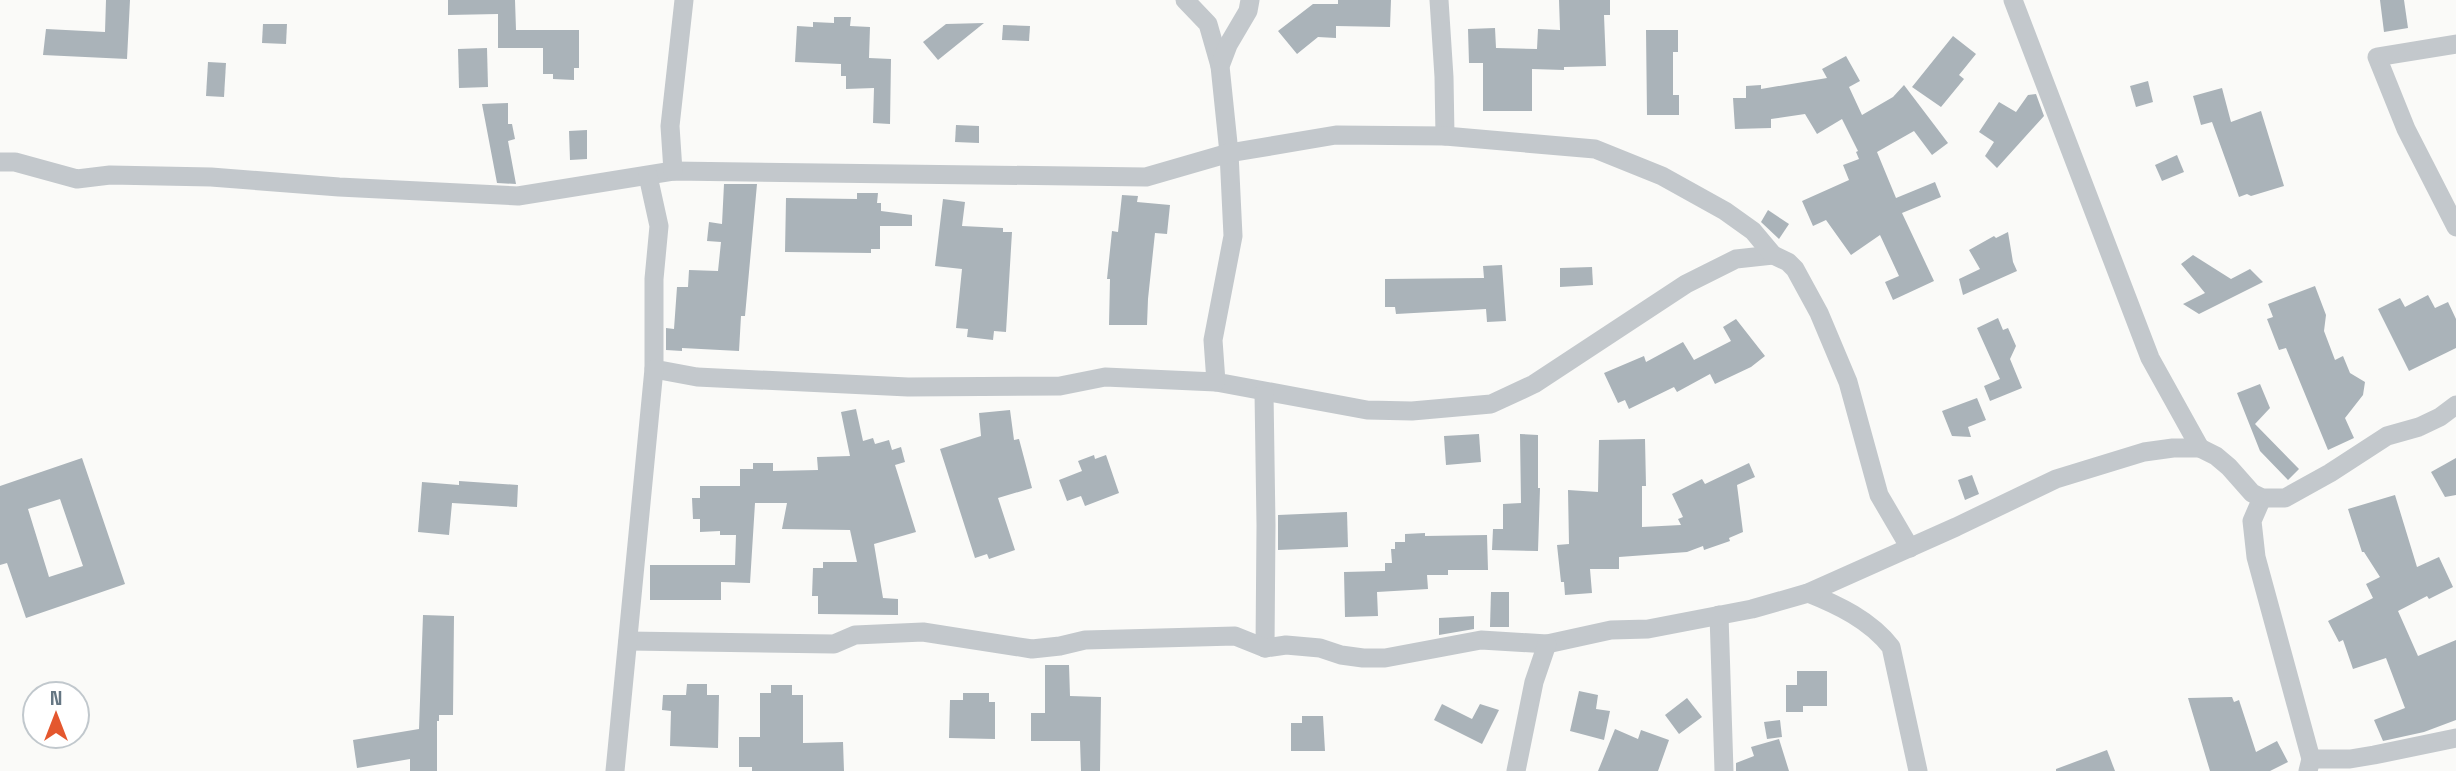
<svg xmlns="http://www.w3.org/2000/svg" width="2456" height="771" viewBox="0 0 2456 771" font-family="'Space Grotesk',sans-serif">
<rect width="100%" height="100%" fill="#fafaf8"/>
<g fill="#aab3b9" fill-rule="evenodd">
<path d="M106 0H130L127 59 43 55 46 29 105 32Z"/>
<path d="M448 0H515L516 30H579V68H574V80L553 79V74H543V48H498V14L448 15Z"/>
<path d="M1338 0H1391L1390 27 1336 26V38L1318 37 1297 54 1278 31 1313 4H1338Z"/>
<path d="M1559 0H1610V15H1604L1606 66 1564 67V70L1532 69V111H1483V63H1469L1468 29 1495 28 1496 48 1537 49 1538 29 1560 30Z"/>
<path d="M2380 0H2404L2408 28 2384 32Z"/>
<path d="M834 17H851L850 26 870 27 869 58 891 59 890 124 873 123 874 88 846 89V76H841V64L795 62 797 26 813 27V22L834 23Z"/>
<path d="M984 23 938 60 923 42 946 24Z"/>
<path d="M263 24H287L286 44 262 43Z"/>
<path d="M1003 25 1030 26 1029 41 1002 40Z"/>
<path d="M1646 30H1678V52H1673V95H1679V115H1647Z"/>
<path d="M1953 36 1976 54 1959 75 1964 79 1941 107 1912 87Z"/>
<path d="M487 48 488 87 459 88 458 49Z"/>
<path d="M1846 56 1860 81 1849 87 1862 115 1893 97 1904 85 1948 143 1932 155 1914 131 1877 152 1896 198 1935 182 1941 197 1902 213 1934 281 1893 300 1885 282 1899 276 1880 235 1851 255 1826 220 1813 226 1802 201 1849 180 1843 165 1859 159 1856 152 1858 151 1842 119 1817 134 1805 114 1771 119V128L1735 129 1733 98H1746V86L1761 85V89L1827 78 1822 69Z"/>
<path d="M208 62 226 63 224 97 206 96Z"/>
<path d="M2148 81 2153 102 2136 107 2130 86Z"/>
<path d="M2222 88 2231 122 2261 111 2284 186 2251 196 2247 194 2239 197 2212 122 2201 125 2193 96Z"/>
<path d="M2036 94 2044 116 1997 168 1985 156 1994 142 1979 132 1999 102 2016 112 2028 95Z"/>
<path d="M508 103V124H512L515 139 508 141 516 184 497 183 482 104Z"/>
<path d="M956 125 979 126V143L955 142Z"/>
<path d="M587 130V159L570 160 569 131Z"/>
<path d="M2177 155 2184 172 2162 181 2155 165Z"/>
<path d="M724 184H757L745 316H741L739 351 682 348V351L666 350V328L674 329 677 287H688L689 270 718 271 721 242 707 241 709 222 722 224Z"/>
<path d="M857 193H878L877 203H881V211L912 215V226H880V249H871V253L785 252 786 198 857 199Z"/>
<path d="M1122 195 1138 196 1137 202 1170 205 1167 234 1155 233 1148 299 1147 325H1109L1110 279H1107L1112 231 1118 232Z"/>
<path d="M943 199 965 202 962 226 1003 228V232H1012L1006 332 994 331 993 340 967 337 968 329 956 328 962 269 935 266Z"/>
<path d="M1768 210 1789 224 1779 239 1761 222Z"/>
<path d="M2008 232 2013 262 2017 271 1963 295 1959 279 1980 269 1969 250 1994 236 1996 238Z"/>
<path d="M2193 255 2231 279 2250 269 2263 282 2199 314 2183 304 2205 293 2181 264Z"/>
<path d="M1502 265 1506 321 1487 322 1486 309 1396 314 1395 307H1385V279L1484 278 1483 266Z"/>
<path d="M1592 267 1593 285 1560 287V268Z"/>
<path d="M2315 286 2326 315 2324 331 2335 360 2343 356 2350 373 2365 382 2363 395 2345 418 2354 438 2328 450 2286 348 2279 350 2267 319 2273 317 2268 304Z"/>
<path d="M2428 295 2435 308 2448 302 2456 319V348L2409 371 2378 309 2400 298 2405 307Z"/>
<path d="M1998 318 2003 330 2008 328 2016 346 2010 359 2022 388 1990 401 1984 386 2000 379 1977 328Z"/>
<path d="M1736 319 1765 356 1751 367 1715 384 1710 374 1677 392 1674 387 1629 409 1625 400 1618 403 1604 373 1644 356 1646 362 1683 342 1694 360 1731 341 1723 327Z"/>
<path d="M2260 384 2270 408 2255 424 2299 469 2288 480 2260 451 2237 393Z"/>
<path d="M1977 398 1986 420 1968 427 1971 437 1952 436 1942 411Z"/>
<path d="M856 409 863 441 873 438 875 444 889 440 892 450 901 447 905 462 895 465 916 532 874 544 883 598 898 599V615L818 614V596H812L813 568H823V562H857L850 530 782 529 787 503H755L750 583 721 582V600H650V565H735L736 535H720V531L700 532V519H693L692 498H700V486H740V469H753V463H773V471L818 470 817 457 850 456 841 412Z"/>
<path d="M1010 410 1014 440 1019 439 1032 488 998 498 1015 550 989 559 987 554 975 558 940 449 981 436 979 413Z"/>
<path d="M1479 434 1481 462 1446 465 1444 436Z"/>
<path d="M1520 434 1538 435V488H1540L1538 551 1492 550 1493 529H1503V504L1521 503Z"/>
<path d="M1645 439 1646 486H1642V527L1681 525 1678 519 1683 517 1672 494 1702 479 1705 484 1749 463 1755 477 1737 485 1743 532 1729 538 1730 541 1704 550 1703 546 1687 552 1619 557V569H1590L1592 593 1565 595 1564 582H1561L1557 545 1569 544 1568 490 1598 492 1599 440Z"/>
<path d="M1094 455 1095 459 1106 455 1119 493 1085 506 1081 496 1067 501 1059 480 1082 471 1078 461Z"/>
<path d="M82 458 125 584 26 618 7 563 0 565V486ZM60 499 83 566 49 577 28 509Z"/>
<path d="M2456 458V495L2445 497 2431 472Z"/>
<path d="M1972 475 1979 494 1965 500 1958 480Z"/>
<path d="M459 481 518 485 517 507 452 503 449 535 418 532 422 482 459 485Z"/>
<path d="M2395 495 2417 567 2439 557 2453 587 2429 599 2427 596 2398 611 2418 656 2456 640V720L2424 732 2383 741 2374 720 2405 708 2386 658 2353 669 2343 640 2339 642 2328 621 2373 598 2366 584 2380 577 2364 552H2362L2348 509Z"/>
<path d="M1347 512 1348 547 1278 550V515Z"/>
<path d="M1425 533V536L1487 535 1488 570H1448V575H1427L1428 589 1377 592 1378 616 1345 617 1344 572 1385 571V563H1392L1391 549H1395V542H1405V534Z"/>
<path d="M1491 592H1509V627H1490Z"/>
<path d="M423 615 454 616 453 715H439V721H437V771H410V759L357 768 353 740 419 729Z"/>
<path d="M1474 616V629L1439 635V618Z"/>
<path d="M1045 665H1069L1070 696 1101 697 1100 771H1081L1080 741H1031V713H1045Z"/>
<path d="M1797 671H1827V706H1803V712H1786V685H1797Z"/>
<path d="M687 684H707V695H719L718 748 670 746 671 711 662 710 663 695H686Z"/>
<path d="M771 685H792V695H803V743L843 742 844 771H752V767H739V737H760V693H771Z"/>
<path d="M1579 691 1598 695 1596 709 1610 711 1604 740 1570 731Z"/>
<path d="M963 693H989V702H995V739L949 738 950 700H963Z"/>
<path d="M2232 697 2234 702 2239 700 2256 752 2277 741 2288 762 2270 771H2210L2188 698Z"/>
<path d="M1687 698 1702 717 1679 734 1665 715Z"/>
<path d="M1442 704 1472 719 1480 704 1499 710 1482 744 1434 720Z"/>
<path d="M1302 716H1323L1325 751H1291V723H1302Z"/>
<path d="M1780 720 1782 737 1767 739 1764 722Z"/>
<path d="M1615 729 1638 739 1641 730 1669 740 1658 771H1598Z"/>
<path d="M1779 739 1789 771H1736V763L1754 756 1751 747Z"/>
<path d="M2107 750 2115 771H2056V769Z"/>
</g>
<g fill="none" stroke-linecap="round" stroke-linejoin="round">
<g stroke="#c3c8cc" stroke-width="19">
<path d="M1185 0 1208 24 1220 66"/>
<path d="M1250 0 1248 11 1228 45 1220 66 1229 153 1233 236 1213 340 1216 382 1367 410 1412 411 1491 404 1534 384 1686 284 1736 259 1773 255"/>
<path d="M1439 0 1444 77 1445 136"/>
<path d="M2013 0 2150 358 2200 448"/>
<path d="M2456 44 2377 57 2406 129 2456 227"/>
<path d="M0 162H15L77 179 110 175 211 177 339 187 518 196 673 171 1146 177 1229 153 1336 135 1445 136 1595 149 1662 176 1725 211 1753 231 1773 255 1788 262 1795 269 1819 313 1848 382 1879 495 1910 548"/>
<path d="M673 171 670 126 684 0"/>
<path d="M648 176 659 226 654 279V369L697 377 908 387 1060 386 1105 377 1216 382"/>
<path d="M1264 392 1266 525 1265 648"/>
<path d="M2262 498 2252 521 2256 557 2311 759 2308 771"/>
<path d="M1808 593C1838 605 1870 620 1891 647L1918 771"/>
<path d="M1719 615 1724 771"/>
<path d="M628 641 834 644 855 635 923 632 1032 649 1060 646 1085 640 1235 636 1265 648 1286 645 1320 648 1341 655 1363 658H1385L1481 640 1547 644 1611 630 1648 629 1752 609 1808 593 1956 527 2056 479 2144 452 2173 448H2200L2216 456 2229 467 2252 493 2262 498H2285L2330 473 2387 436 2419 427 2440 417 2456 405"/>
<path d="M2311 759H2350L2374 755 2456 738"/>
<path d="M615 771 654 369"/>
<path d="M1516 771 1534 682 1547 644"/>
</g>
</g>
<g transform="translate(56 715)"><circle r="33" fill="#ffffff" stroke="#c1c8cd" stroke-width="2"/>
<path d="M0-5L12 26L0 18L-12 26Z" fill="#e4572e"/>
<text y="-10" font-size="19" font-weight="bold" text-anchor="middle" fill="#657683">N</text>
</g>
</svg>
